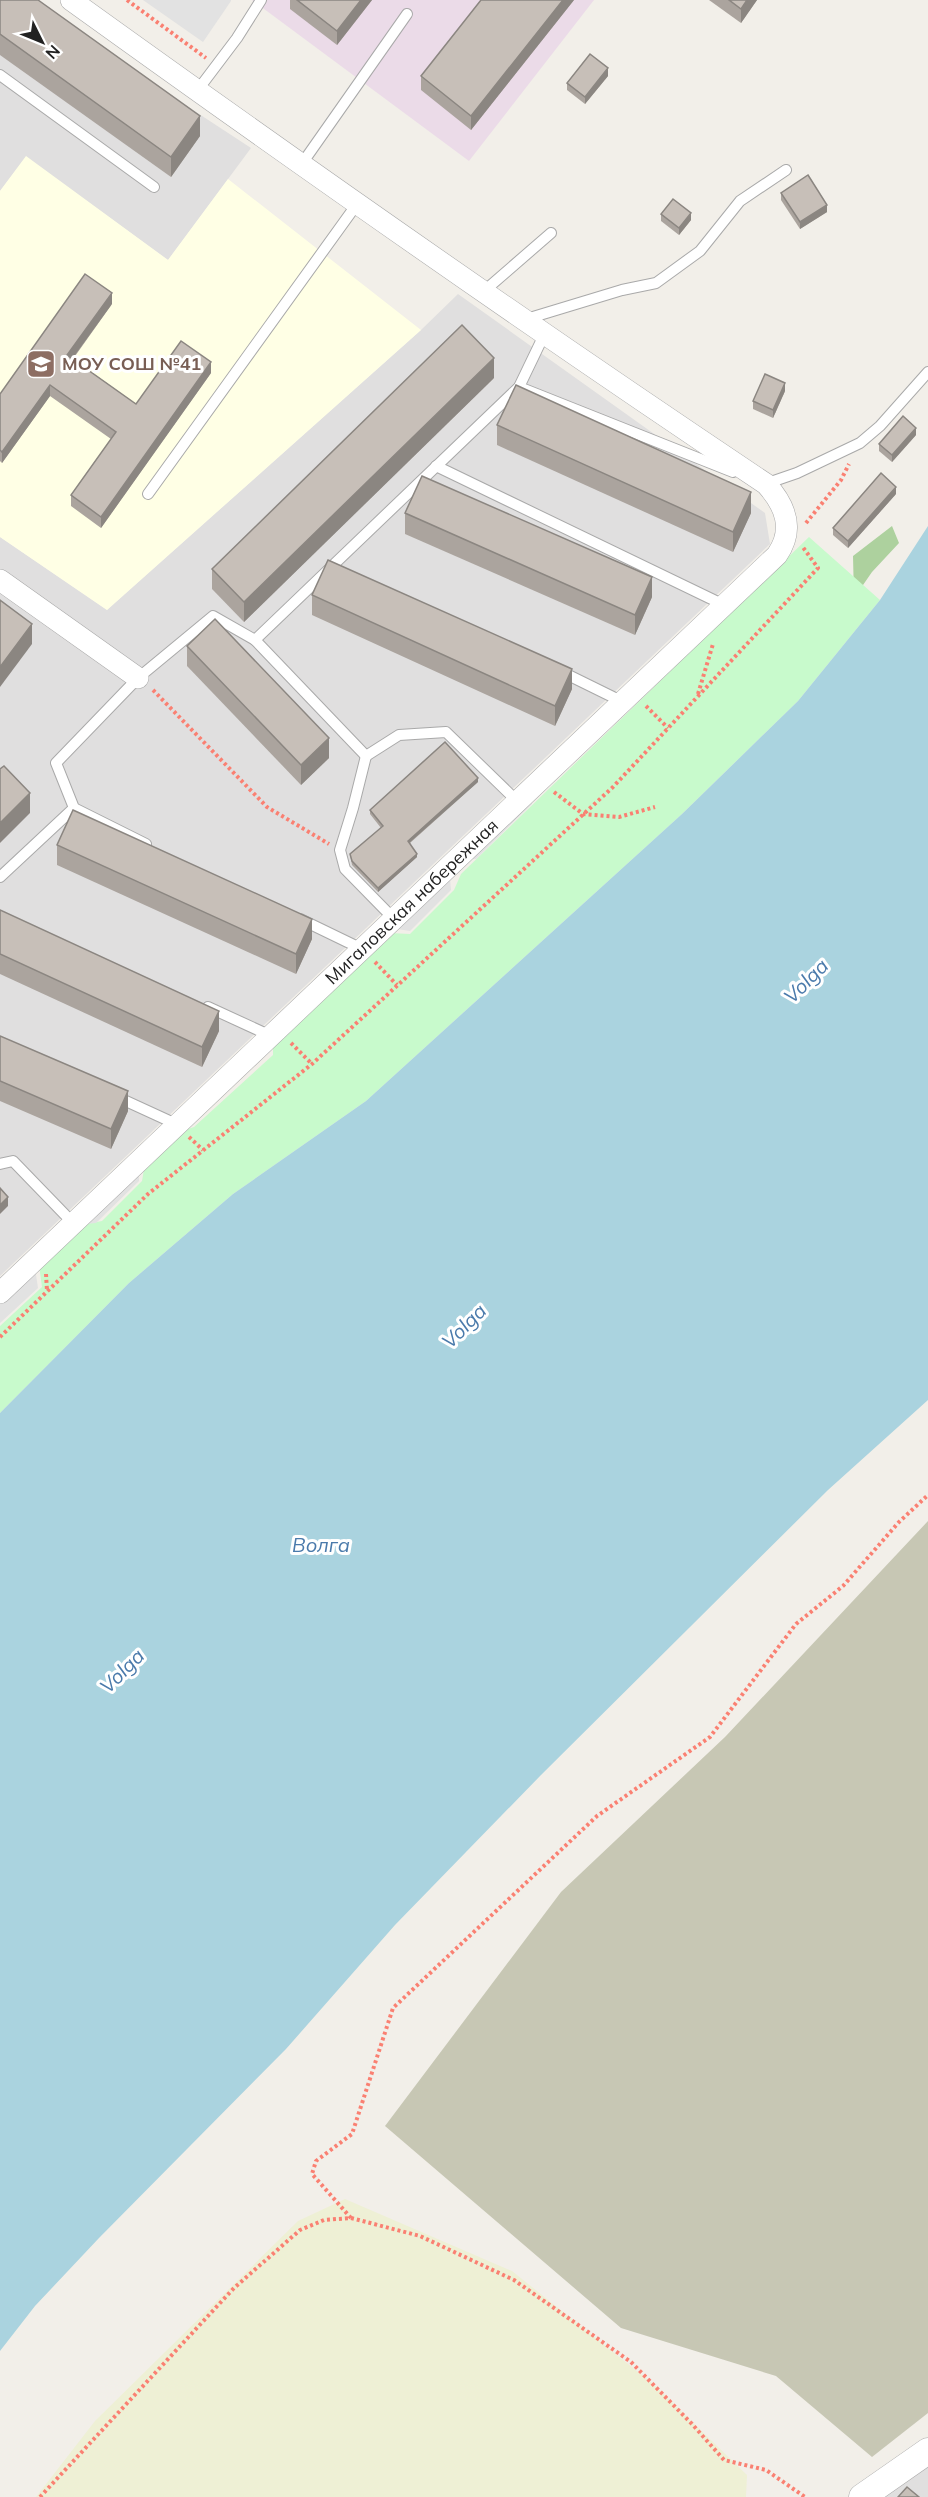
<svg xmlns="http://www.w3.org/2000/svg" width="928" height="2497" viewBox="0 0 928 2497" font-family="Mulish,sans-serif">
<rect width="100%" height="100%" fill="#f2efe9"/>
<g fill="#e0dfdf">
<path d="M0 0H25L251 148 168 260 26 157 0 191Z"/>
<path d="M458 294 765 513 770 544 0 1276V537L107 610 421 330Z"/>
<path d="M928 2460V2497H876Z"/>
</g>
<path fill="#ebdbe8" d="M252 0H594L469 161Z"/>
<path fill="#ffffe5" d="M26 156 168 260 228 179 421 330 107 610 0 537V191Z"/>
<path fill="#c7c7b4" d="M928 1521V2413L872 2457 776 2376 621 2328 385 2126 561 1892 725 1737Z"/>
<path fill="#eef0d5" d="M345 2199 512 2271 653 2384 747 2475 746 2497H36L95 2421 298 2221Z"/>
<path fill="#add19e" d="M892 526 899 543 872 572 854 598 853 556Z"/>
<path fill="#c8facc" d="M809 537 880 600 798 701 682 814 366 1101 233 1194 129 1283 0 1413V1326L42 1287 39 1265 86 1224 102 1221 142 1181 145 1163 176 1133 194 1127 273 1055V1043L390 933 410 934 454 890 461 874Z"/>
<g fill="#e2e2e2">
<path d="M143 0H231V1L203 42Z"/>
<path d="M531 789 532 804 476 859H457Z"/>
<path d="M449 867 451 890 410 931 385 927Z"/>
<path d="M139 1159V1181L96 1223 86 1224Z"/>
<path d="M34 1261 38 1288 0 1323V1293Z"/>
</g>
<path fill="#aad3df" d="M928 526V1400L828 1490 541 1775 395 1925 286 2049 99 2238 35 2306 0 2351V1413L129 1283 233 1194 366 1101 682 814 798 701 880 600Z"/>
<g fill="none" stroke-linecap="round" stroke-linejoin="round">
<g stroke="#a9a9a9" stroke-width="12">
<g id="service">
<path d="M0 75 154 187"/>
<path d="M197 91 237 38 261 0"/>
<path d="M301 165 407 14"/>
<path d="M483 292 551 233"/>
<path d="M523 320 622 290 656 283 700 251 740 201 786 170"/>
<path d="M544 335 519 387 733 472"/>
<path d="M436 466 724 605"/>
<path d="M765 484 797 473 860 443 880 426 928 372"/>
<path d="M148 494 357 204"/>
<path d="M560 671 623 702"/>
<path d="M366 756 353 808 340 850 345 869 394 919"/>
<path d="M518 802 446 732 399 735 366 756 255 640 519 387"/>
<path d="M146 844 74 808 56 763 138 678 213 616 255 640"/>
<path d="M0 877 74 808"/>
<path d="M300 919 362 949"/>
<path d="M208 1007 271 1036"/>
<path d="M115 1096 176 1124"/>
<path d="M0 1164 13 1161 73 1223"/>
</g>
</g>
<g stroke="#a9a9a9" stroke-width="22">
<g id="minor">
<path d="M0 580 138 678"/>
<path id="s1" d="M0 1293 777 555C795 529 785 505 766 484 531 327 300 165 71 0"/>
</g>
</g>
<g stroke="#a9a9a9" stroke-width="27">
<path id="tertiary" d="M862 2497 928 2451"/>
</g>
<g stroke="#fa8072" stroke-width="4" stroke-dasharray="3 3" stroke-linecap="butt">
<path d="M127 0 206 58"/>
<path d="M806 523 841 480 849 464"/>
<path d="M153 690 267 807 329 844"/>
<path d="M698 694 713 644"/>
<path d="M646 706 668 728"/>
<path d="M554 792 583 814 619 817 655 807"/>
<path d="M375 962 397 985"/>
<path d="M291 1043 312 1064"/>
<path d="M189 1137 203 1150"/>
<path d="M46 1274 47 1291"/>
<path d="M0 1337 148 1194 312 1064 613 787 818 568 802 546"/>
<path d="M351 2218 420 2236 514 2280 631 2362 692 2424 724 2460 766 2470 805 2497"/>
<path d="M40 2497 234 2288 300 2230 324 2220 351 2218 312 2174 316 2161 352 2134 393 2008 597 1816 710 1737 796 1624 843 1586 899 1522 928 1495"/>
</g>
<use href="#service" stroke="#fff" stroke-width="10"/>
<use href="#minor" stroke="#fff" stroke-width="21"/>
<use href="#tertiary" stroke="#fff" stroke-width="26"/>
</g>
<g fill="#aba49e">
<path d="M0 0 200 136 171 177 0 55Z"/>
<path d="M290 0H372L337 45 290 9Z"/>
<path d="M481 0H574L471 130 421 90V76Z"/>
<path d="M709 0H757L741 23Z"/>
<path d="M608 76 585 104 567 90V83Z"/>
<path d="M781 193 827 212 800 229 781 200Z"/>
<path d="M661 214 691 220 679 235 661 221Z"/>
<path d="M112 304 73 359 136 404 211 373 101 528 71 506V495L111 439 50 396 2 463 0 461V394Z"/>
<path d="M494 378 244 622 212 589V569Z"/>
<path d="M785 391 773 418 753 409V401Z"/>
<path d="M497 425 751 513 733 552 497 445Z"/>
<path d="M916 435 892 462 879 451V444Z"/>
<path d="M896 494 848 548 833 535V528Z"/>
<path d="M405 513 652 597 635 635 405 534Z"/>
<path d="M312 595 572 689 555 726 312 615Z"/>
<path d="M187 646 329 758 301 785 187 666Z"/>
<path d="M478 782 410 843 417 857 378 892 352 865 350 854 381 828 370 814V810Z"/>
<path d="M57 845 312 939 296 974 57 865Z"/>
<path d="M0 910 219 1031 202 1067 0 974Z"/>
<path d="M0 1036 128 1111 111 1149 0 1101Z"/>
</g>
<g fill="#8b8681">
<path d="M361 0H372L337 45V31Z"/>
<path d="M563 0H574L471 130V116Z"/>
<path d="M747 0H757L741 23V9Z"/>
<path d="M608 68V76L585 104V97Z"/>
<path d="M200 116V136L171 177V157Z"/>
<path d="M827 205V212L800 229V222Z"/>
<path d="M691 213V220L679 235V228Z"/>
<path d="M112 293V304L67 366V355Z"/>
<path d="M494 358V378L244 622V602Z"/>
<path d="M211 362V373L101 528V517Z"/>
<path d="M785 383V391L773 418V410Z"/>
<path d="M50 385V396L2 463V452Z"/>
<path d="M916 428V435L892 462V455Z"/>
<path d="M896 487V494L848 548V541Z"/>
<path d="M751 492V513L733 552V532Z"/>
<path d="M652 577V597L635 635V615Z"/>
<path d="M32 624V644L0 687V667Z"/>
<path d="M572 669V689L555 726V706Z"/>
<path d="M329 738V758L301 785V765Z"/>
<path d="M478 778V782L408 844V841Z"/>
<path d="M30 793V813L0 843V823Z"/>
<path d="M417 854V857L378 892V888Z"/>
<path d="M312 919V939L296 974V954Z"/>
<path d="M219 1011V1031L202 1067V1047Z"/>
<path d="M128 1091V1111L111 1149V1129Z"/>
<path d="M8 1197V1206L0 1214V1205Z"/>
</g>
<g fill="#c7bfb8" stroke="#8b8681" stroke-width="1.5">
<path d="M0 0H38L200 116 171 157 0 34Z"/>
<path d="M297 0H361L337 31Z"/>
<path d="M481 0H563L471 116 421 76Z"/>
<path d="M729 0H747L741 9Z"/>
<path d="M590 54 608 68 585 97 567 83Z"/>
<path d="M808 175 827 205 800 222 781 193Z"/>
<path d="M673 199 691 213 679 228 661 214Z"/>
<path d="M85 274 112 293 67 355 136 404 181 341 211 362 101 517 71 495 116 432 50 385 2 452 0 450V394Z"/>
<path d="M462 325 494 358 244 602 212 569Z"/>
<path d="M765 374 785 383 773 410 753 401Z"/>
<path d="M516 385 751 492 733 532 497 425Z"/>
<path d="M903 416 916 428 892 455 879 444Z"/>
<path d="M881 473 896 487 848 541 833 528Z"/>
<path d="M422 476 652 577 635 615 405 513Z"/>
<path d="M328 560 572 669 555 706 312 595Z"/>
<path d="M0 600 32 624 0 667Z"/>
<path d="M215 619 329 738 301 765 187 646Z"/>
<path d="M445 742 478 778 408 841 417 854 378 888 352 861 350 854 383 826 370 810Z"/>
<path d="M4 766 30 793 0 823V769Z"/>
<path d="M73 810 312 919 296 954 57 845Z"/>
<path d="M0 910 219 1011 202 1047 0 954Z"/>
<path d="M0 1036 128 1091 111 1129 0 1081Z"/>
<path d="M0 1188 8 1197 0 1205Z"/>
<path d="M907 2487 919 2497H898Z"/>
</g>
<defs>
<g id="school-square" transform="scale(1.5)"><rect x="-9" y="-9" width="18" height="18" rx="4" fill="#8d6e63" stroke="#fff"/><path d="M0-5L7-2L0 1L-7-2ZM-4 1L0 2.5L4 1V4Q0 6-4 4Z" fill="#fff"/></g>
</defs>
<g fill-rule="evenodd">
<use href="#school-square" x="41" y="364"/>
</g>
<g text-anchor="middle" stroke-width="6" stroke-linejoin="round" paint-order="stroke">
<g font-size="18" font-weight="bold" fill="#785e54" stroke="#fff" text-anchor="start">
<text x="62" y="370">МОУ СОШ №41</text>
</g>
<g font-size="18" fill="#222" stroke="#fff">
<text dy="6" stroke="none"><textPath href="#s1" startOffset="568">Мигаловская набережная</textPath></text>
</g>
<g font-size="20" font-style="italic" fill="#4a7aab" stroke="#fff">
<text transform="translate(806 981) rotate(-45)" y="7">Volga</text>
<text transform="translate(464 1326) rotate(-45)" y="7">Volga</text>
<text x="321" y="1552">Волга</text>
<text transform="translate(122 1671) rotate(-45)" y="7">Volga</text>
</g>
</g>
<g transform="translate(42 42) rotate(133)" stroke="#ffffff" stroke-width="4.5" paint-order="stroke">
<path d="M0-4.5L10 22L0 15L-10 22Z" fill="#222222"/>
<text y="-9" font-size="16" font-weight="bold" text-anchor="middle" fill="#222222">N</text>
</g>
</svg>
